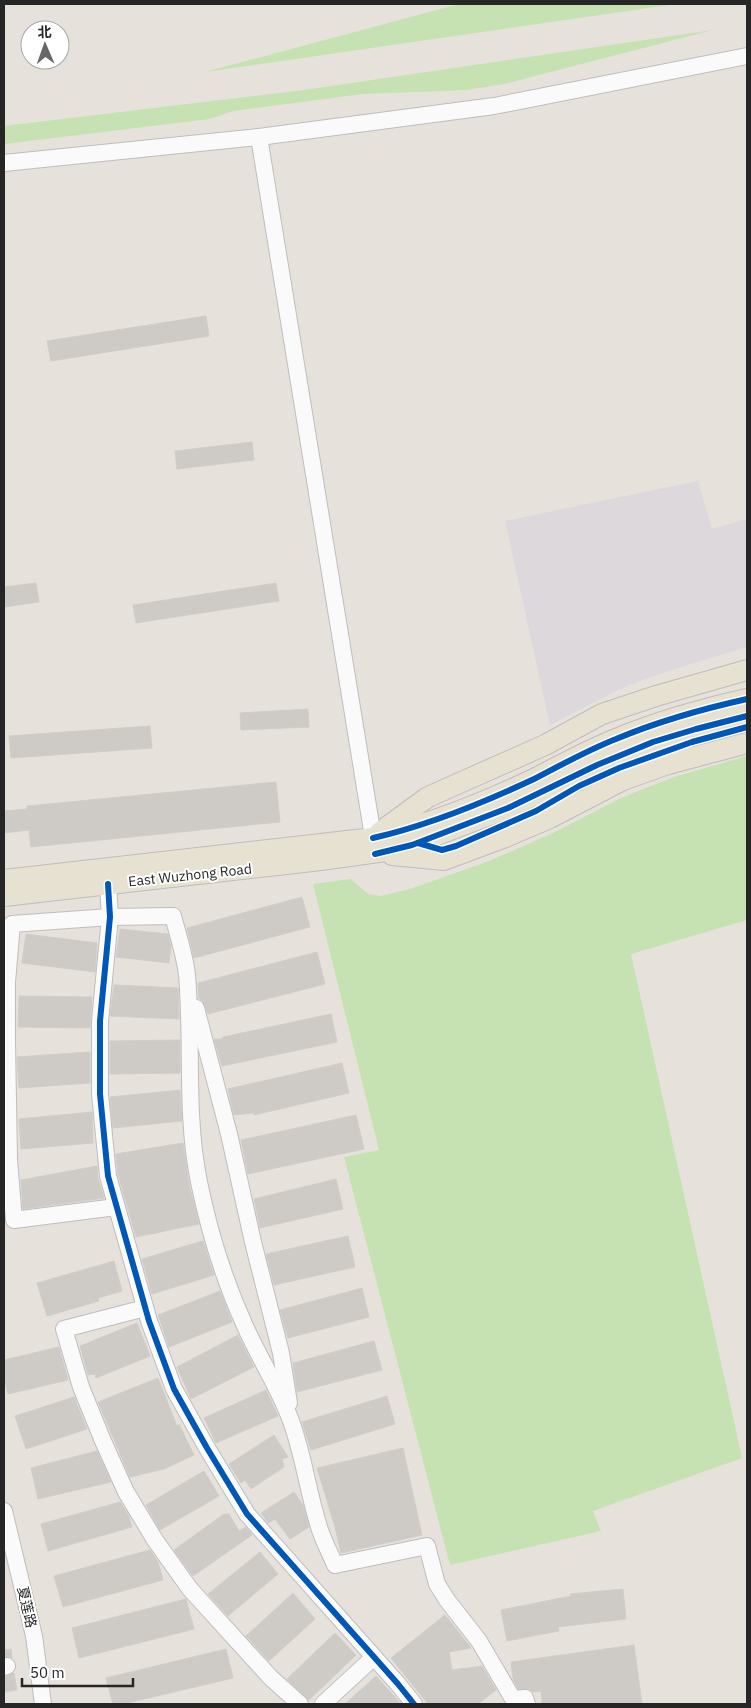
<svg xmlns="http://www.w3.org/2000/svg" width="751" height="1708" viewBox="0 0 751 1708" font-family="'IBM Plex Sans','Noto Sans SC',sans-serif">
<rect width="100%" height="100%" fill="#e6e1db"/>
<path fill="#dcd8db" d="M698 481 712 529 747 519V647L668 671 637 682 610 694 550 725 505 521Z"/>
<g fill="#c6e2b2">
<path d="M459 4H677L205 72Z"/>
<path d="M713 30 504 84 467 90 363 94 233 111 210 119 4 144V126L304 90Z"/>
<path d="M747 756V920L631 954 742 1458 593 1511 601 1531 450 1565 344 1157 379 1150 313 884 351 879 368 894 381 896 410 889 489 861 553 833 619 799 638 791 674 777Z"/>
</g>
<g fill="#cecbc7" stroke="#d1cdc8">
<path d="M206 316 209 336 51 361 47 341Z"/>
<path d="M252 442 254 460 177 469 175 451Z"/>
<path d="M36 583 39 602 4 607V587Z"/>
<path d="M276 583 279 601 136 623 133 605Z"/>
<path d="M308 709 309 727 241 730 240 713Z"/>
<path d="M150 726 152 748 11 758 9 736Z"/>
<path d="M276 782 280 822 31 847 29 830 4 833V811L27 809V806Z"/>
<path d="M302 897 310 927 194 958 187 928Z"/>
<path d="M120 929 168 934 171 946 169 963 116 957Z"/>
<path d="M26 934 97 943 95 972 22 963Z"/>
<path d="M317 952 325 984 208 1014 203 1001 199 998 198 983Z"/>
<path d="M114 985 178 988 179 1019 110 1016Z"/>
<path d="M19 996 92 997 90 1028 18 1027Z"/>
<path d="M331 1014 337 1042 222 1066 214 1039H222L223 1037Z"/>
<path d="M180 1040V1073L110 1074V1041Z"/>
<path d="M90 1052V1083L19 1088 17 1057Z"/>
<path d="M342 1063 349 1093 254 1115 253 1113 234 1115 228 1089Z"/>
<path d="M180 1090 182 1121 113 1128 110 1097Z"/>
<path d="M92 1112 93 1143 21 1149 19 1119Z"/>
<path d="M356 1115 364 1149 248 1174 241 1140Z"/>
<path d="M183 1143 189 1184 199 1224 136 1237 118 1174 116 1154Z"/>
<path d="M97 1166 98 1179 104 1198 23 1209 21 1180Z"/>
<path d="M336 1179 343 1209 260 1228 254 1199Z"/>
<path d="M348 1236 355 1267 274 1285 266 1254Z"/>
<path d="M203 1241 214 1275 152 1294 142 1259Z"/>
<path d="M114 1261 122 1291 98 1298 99 1301 47 1316 37 1283Z"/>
<path d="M362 1288 369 1317 288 1338 280 1310Z"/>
<path d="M220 1291 232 1322 169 1347 158 1315Z"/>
<path d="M137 1323 150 1356 96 1378 95 1374 88 1375 80 1346Z"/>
<path d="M238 1335 254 1367 191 1399 177 1367Z"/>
<path d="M374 1341 382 1370 297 1392 293 1363Z"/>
<path d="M59 1347 68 1380 8 1394 4 1376V1360Z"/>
<path d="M158 1378 177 1426 179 1424 194 1455 164 1469 130 1477 98 1402Z"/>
<path d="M266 1390 278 1416 216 1443 204 1418Z"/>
<path d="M387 1396 395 1424 311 1450 302 1422Z"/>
<path d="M74 1397 87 1429 26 1449 15 1416Z"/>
<path d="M274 1435 288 1457 282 1459 284 1467 251 1489 245 1480 241 1483 229 1464Z"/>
<path d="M403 1448 422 1535 341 1553 335 1527 317 1468Z"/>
<path d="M97 1451 111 1482 38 1499 31 1468Z"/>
<path d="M204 1471 219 1496 160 1530 146 1505Z"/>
<path d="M294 1492 303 1505 309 1527 290 1539 275 1519 268 1523 261 1513Z"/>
<path d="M120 1502 129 1516 132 1527 48 1551 41 1524Z"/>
<path d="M224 1514H229L239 1531 246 1527 252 1535 193 1576 174 1550Z"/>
<path d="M150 1550 158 1562 163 1580 63 1607 54 1576Z"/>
<path d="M260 1552 278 1574 228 1616 208 1594Z"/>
<path d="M623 1589 626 1619 558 1627 559 1631 507 1641 501 1610 571 1596 570 1594Z"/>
<path d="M293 1593 315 1619 269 1661 246 1636Z"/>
<path d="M186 1599 194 1629 79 1658 72 1628Z"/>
<path d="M445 1615 471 1648 449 1652 452 1670 482 1666 496 1690 478 1704H428L391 1658Z"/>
<path d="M335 1633 356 1655 309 1700 287 1679Z"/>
<path d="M634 1645 642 1704H542L541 1691 533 1692 528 1689H518L513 1679 511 1662Z"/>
<path d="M11 1649 12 1658 4 1657V1650Z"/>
<path d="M226 1649 233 1678 123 1704H113L106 1678Z"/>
<path d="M14 1673 17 1690 4 1692V1677Z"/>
<path d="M376 1676 401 1704H345Z"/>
</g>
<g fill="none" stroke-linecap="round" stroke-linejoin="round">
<g stroke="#bfbdbd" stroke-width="18">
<g id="minor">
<path d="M259 137 375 849"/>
<path d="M4 163 259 137 494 106 747 56"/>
<path d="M108 884 110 917 100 1021V1094L108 1176 149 1321 174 1389 207 1448 247 1514 398 1684 414 1704"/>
<path d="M196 1008 229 1134 253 1242 281 1353 289 1403"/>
<path d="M116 1207 14 1220 9 1160 7 1043V982L12 924 110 917 173 916C178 935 185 956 187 975 193 1044 185 1114 199 1182 209 1231 224 1280 245 1326 259 1358 279 1388 291 1421 304 1456 308 1494 320 1530 324 1542 330 1553 335 1565L427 1546 437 1584 447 1600 479 1641 513 1699 525 1698 527 1704"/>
<path d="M145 1308 64 1329 81 1387 103 1441 126 1492 155 1540 190 1589 271 1678 300 1704"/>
<path d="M4 1511 34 1636 43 1704"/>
<path d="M4 1667 7 1666"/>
<path d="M323 1704 374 1657"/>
</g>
</g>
<g stroke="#bebdbb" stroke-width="22">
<g id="major">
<path d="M380 832 428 797 545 745 602 714 656 696 747 670"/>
<path d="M392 855 444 860 503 838 550 818 623 780 668 764 747 743"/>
<path d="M4 880 373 838C426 826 485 802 534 779 561 765 588 750 616 739 659 721 702 709 747 699"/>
<path d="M4 896 321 860 400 849 508 808 597 765 653 742 696 729 747 716"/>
</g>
</g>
<use href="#minor" stroke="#fbfafa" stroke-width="16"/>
<use href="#major" stroke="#e6e1d1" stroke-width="20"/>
<g stroke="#fff" stroke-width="9">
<g id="cycleway">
<path d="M373 838C426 826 485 802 534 779 561 765 588 750 616 739 659 721 702 709 747 699"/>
<path d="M418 843 442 850 456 846 536 811 579 786 619 768 692 742 747 727"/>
<path d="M375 854 412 845 508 808 597 765 653 742 696 729 747 716"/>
<path d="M108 884 110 917 100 1021V1094L108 1176 149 1321 174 1389 207 1448 247 1514 398 1684 414 1704"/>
</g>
</g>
<use href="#cycleway" stroke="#0057b8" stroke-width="6"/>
</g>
<g text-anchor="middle" stroke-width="4" stroke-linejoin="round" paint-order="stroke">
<g font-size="14" fill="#262626" stroke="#fff">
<text transform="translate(190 875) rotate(-6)" y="5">East Wuzhong Road</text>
<text transform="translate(27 1607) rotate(77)" y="5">夏莲路</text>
</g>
</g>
<rect width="751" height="1708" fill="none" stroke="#262626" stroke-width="10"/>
<g transform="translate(45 45) rotate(358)"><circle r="24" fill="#ffffff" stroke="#a8a8a8"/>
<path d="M0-4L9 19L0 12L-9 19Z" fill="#696765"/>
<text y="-8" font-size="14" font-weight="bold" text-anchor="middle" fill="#262626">北</text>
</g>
<path d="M22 1678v8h111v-8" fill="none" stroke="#262626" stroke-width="2.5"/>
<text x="30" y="1678" font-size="15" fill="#262626" stroke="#ffffff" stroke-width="4" paint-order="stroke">50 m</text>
</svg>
